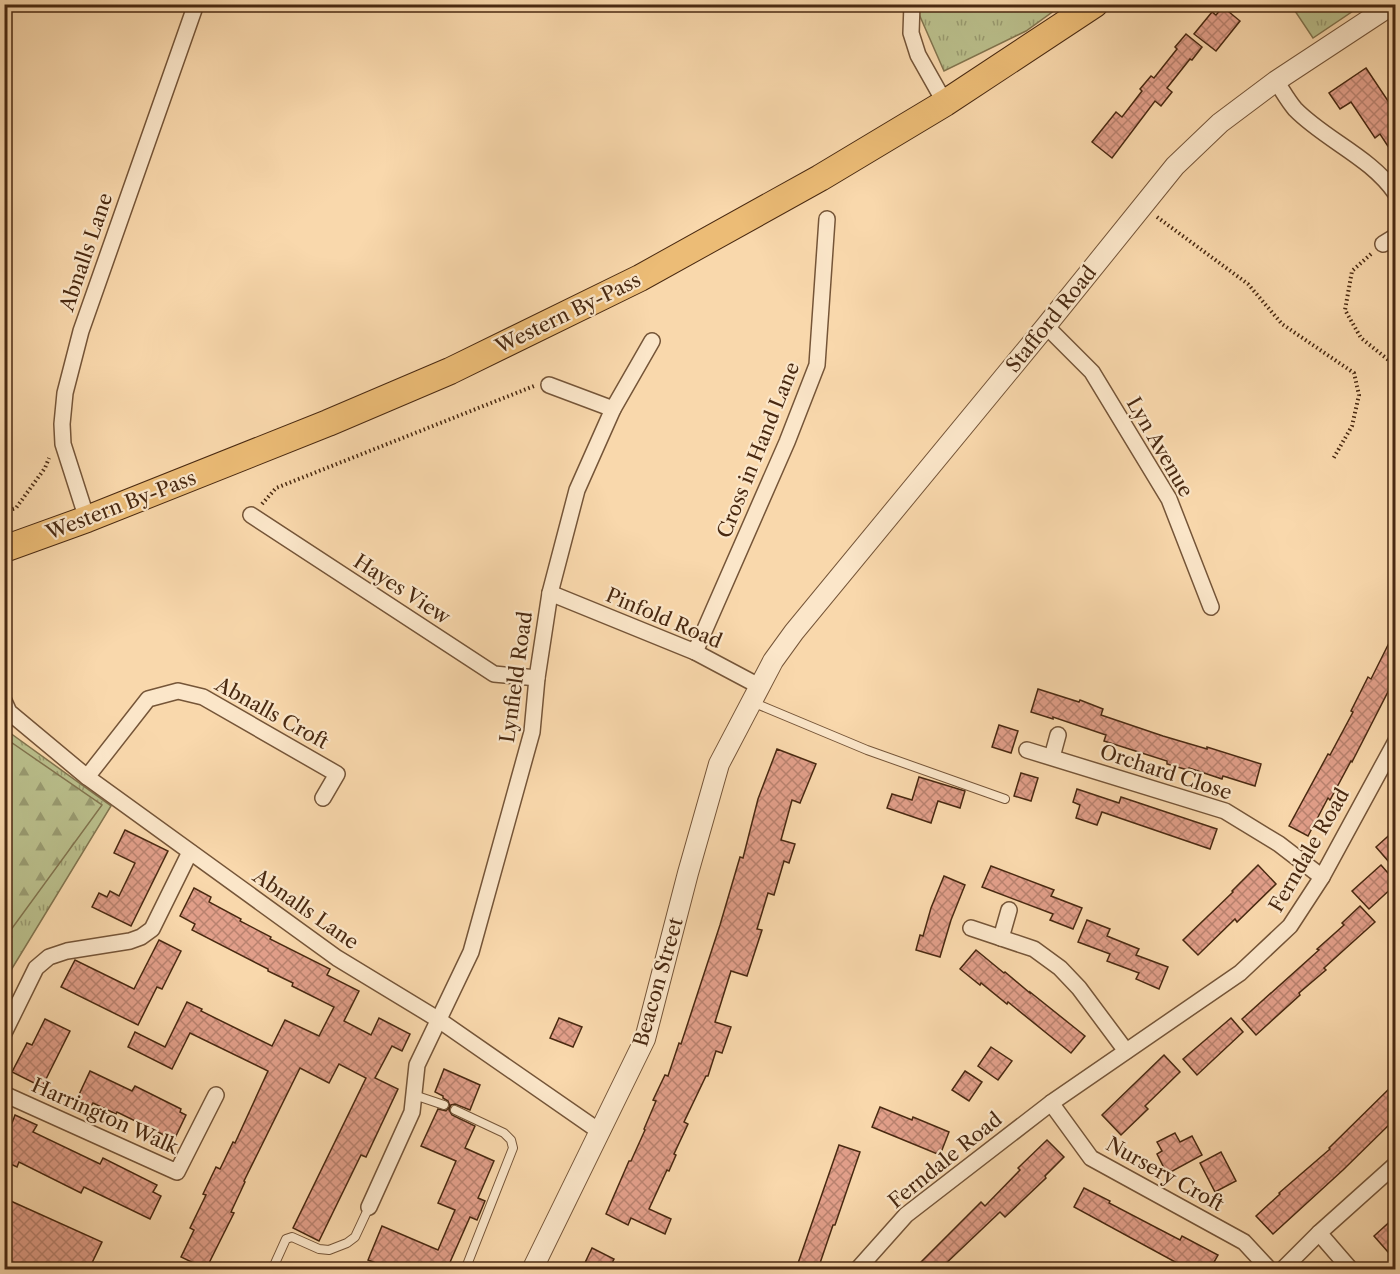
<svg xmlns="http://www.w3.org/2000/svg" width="1400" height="1274" viewBox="0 0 1400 1274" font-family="'Libre Caslon Text',serif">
<defs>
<pattern id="grass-tufts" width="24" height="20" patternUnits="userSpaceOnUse" patternTransform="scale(1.5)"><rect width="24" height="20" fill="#babf8c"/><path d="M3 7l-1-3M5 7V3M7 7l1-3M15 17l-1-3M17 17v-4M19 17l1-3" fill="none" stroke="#999b71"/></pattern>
<pattern id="forest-firs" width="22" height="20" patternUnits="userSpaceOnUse" patternTransform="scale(1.5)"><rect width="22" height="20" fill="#babf8c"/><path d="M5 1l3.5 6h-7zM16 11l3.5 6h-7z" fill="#999b71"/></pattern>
<pattern id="building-cross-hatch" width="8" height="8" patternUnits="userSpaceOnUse" patternTransform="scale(1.5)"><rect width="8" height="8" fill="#e29f8a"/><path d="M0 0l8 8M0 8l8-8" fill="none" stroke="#b9826f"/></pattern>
</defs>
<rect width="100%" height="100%" fill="#f9d8ac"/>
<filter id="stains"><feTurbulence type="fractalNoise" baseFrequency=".00333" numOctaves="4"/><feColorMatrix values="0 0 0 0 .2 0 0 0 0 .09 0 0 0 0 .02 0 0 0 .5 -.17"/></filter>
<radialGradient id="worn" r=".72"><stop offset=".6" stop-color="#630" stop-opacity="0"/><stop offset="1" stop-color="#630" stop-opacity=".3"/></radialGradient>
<g fill="url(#grass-tufts)" stroke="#82744e" stroke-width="1.5">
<path d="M915 5H1062L1026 31 944 71Z"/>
<path d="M1291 5H1362L1313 38Z"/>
<path d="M4 728 6 730 111 806 5 980Z"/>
</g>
<path fill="url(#forest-firs)" stroke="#82744e" stroke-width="1.5" d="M5 738 102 805 5 938Z"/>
<g fill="url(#building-cross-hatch)" stroke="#492911" stroke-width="1.5">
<path d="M1223 7 1240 21 1216 51 1194 34 1212 12 1216 15Z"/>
<path d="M1186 34 1202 47 1192 60 1190 59 1167 88 1172 92 1161 106 1155 101 1112 158 1092 142 1116 112 1122 117 1142 91 1140 89 1151 76 1154 78 1177 49 1175 47Z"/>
<path d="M1366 68 1388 101 1395 96V157L1380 134 1375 138 1351 102 1340 109 1329 93Z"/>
<path d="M1395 631V678L1352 762 1351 761 1330 800 1328 798 1308 836 1289 826 1328 754 1330 755 1353 712 1351 711 1368 677 1371 679Z"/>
<path d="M1038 689 1079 702 1080 700 1103 709 1101 715 1163 736 1207 749V747L1261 764 1255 786 1223 776 1222 779 1189 768 1188 770 1167 764V761L1104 741 1106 735 1053 717V719L1031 712Z"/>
<path d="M999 725 1018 731 1011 753 992 747Z"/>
<path d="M777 749 816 764 800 803 792 800 781 840 795 844 789 863 784 861 774 895 768 893 757 929 762 930 747 976 731 971 715 1022 731 1027 722 1053 716 1051 708 1076H706L684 1122 688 1124 674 1154 676 1155 669 1171 667 1170 649 1209 671 1219 665 1234 631 1218 628 1225 606 1214 629 1161H631L645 1130 644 1129 656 1101 653 1100 665 1075 668 1076 679 1043 681 1044 720 925 740 857 743 858 758 799Z"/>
<path d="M1021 773 1038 778 1031 801 1014 796Z"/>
<path d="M919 777 965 791 960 808 938 801 931 823 887 808 892 794 912 800Z"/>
<path d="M1077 789 1119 803 1121 797 1217 829 1210 849 1102 812 1097 825 1076 818 1080 805 1073 802Z"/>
<path d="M125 830 168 851 131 926 92 907 99 893 107 897 110 891 119 896 135 863 114 853Z"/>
<path d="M1395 830V869L1376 847Z"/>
<path d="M1258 865 1276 884 1237 922 1235 919 1198 955 1183 940 1233 892 1232 891Z"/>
<path d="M1381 865 1395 881V885L1369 909 1352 891Z"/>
<path d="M991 866 1054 890 1051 896 1082 908 1073 929 1050 920 1053 914 982 887Z"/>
<path d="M944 876 965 885 951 920 940 957 916 950 920 935 923 936 931 908Z"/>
<path d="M194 888 211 897 209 902 241 919 240 921 271 937 270 939 330 969 327 975 359 991 344 1021 371 1035 379 1018 410 1034 402 1051 392 1046 375 1078 398 1089 366 1157 361 1155 319 1241 293 1228 366 1078 339 1064 329 1083 300 1068 244 1181 245 1182 231 1212 234 1213 206 1269 181 1257 194 1230 190 1228 206 1195 203 1194 216 1167 220 1169 233 1142 235 1143 268 1071 190 1033 172 1069 128 1047 135 1032 165 1047 187 1002 202 1009 201 1011 272 1046 285 1020 319 1036 334 1007 292 986 293 983 268 971V969L192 930 195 924 180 916Z"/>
<path d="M1360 906 1375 922 1324 968 1326 970 1299 993 1300 995 1256 1035 1242 1019 1319 950 1317 949 1344 925 1342 923Z"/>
<path d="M1087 920 1110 929 1107 936 1139 949 1136 955 1168 967 1159 989 1136 979 1139 973 1107 961 1110 954 1078 942Z"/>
<path d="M159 940 181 951 162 989 157 987 138 1025 61 987 75 960 134 989Z"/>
<path d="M976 950 1004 973 1005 972 1030 993V992L1085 1036 1071 1053 1008 1002 1007 1004 981 983 980 985 960 969Z"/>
<path d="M559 1018 582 1027 573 1047 550 1038Z"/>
<path d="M1231 1018 1243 1032 1197 1075 1183 1059Z"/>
<path d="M45 1019 70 1031 42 1087 12 1072 27 1043 32 1045Z"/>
<path d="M991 1047 1012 1061 998 1080 978 1066Z"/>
<path d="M1164 1055 1180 1072 1145 1106 1148 1109 1121 1135 1102 1115Z"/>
<path d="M444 1069 480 1085 470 1110 455 1104 451 1105 449 1110 452 1115 475 1126 465 1148 494 1161 478 1198 485 1201 477 1220 470 1217 447 1269H391L368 1260 382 1226 438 1250 455 1210 438 1203 456 1161 421 1146 438 1109 446 1111 450 1106 448 1101 443 1098V1096L435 1092Z"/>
<path d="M90 1071 132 1091 135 1086 181 1109 180 1112 186 1115 174 1140 117 1112 116 1114 93 1103 91 1106 77 1099Z"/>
<path d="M965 1071 982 1082 969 1101 952 1090Z"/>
<path d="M1395 1083V1119L1343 1170 1273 1234 1256 1216 1280 1194 1279 1193 1330 1149 1329 1148Z"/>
<path d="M880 1107 912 1120 913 1117 949 1132 940 1155 872 1127Z"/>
<path d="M15 1115 37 1125 33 1132 100 1164 103 1158 157 1185 153 1192 161 1196 150 1219 84 1187 81 1193 19 1162 17 1167 4 1161V1119L12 1123Z"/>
<path d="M1175 1133 1180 1142 1192 1136 1202 1155 1167 1174 1157 1154 1162 1151 1157 1142Z"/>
<path d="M1047 1140 1064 1157 1045 1176 1046 1178 1005 1217 1000 1212 940 1269H914L981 1202 985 1206 1020 1170 1018 1168Z"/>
<path d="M839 1145 860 1152 835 1225H833L818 1269H796Z"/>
<path d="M1221 1152 1236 1181 1215 1192 1200 1163Z"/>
<path d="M1084 1188 1110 1201 1109 1203 1180 1240 1182 1236 1218 1255 1210 1269H1188L1074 1207Z"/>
<path d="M4 1198 102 1242 89 1269H4Z"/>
<path d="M1395 1217V1260L1374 1236Z"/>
<path d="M592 1248 614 1259 609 1269H582Z"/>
</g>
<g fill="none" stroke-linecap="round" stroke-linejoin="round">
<g stroke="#755538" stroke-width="10">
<g id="service">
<path d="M752 702 867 750 1005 799"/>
<path d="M414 1095 444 1105"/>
<path d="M455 1110 504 1133 511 1140 513 1148 465 1270"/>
<path d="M272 1270 286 1239 292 1237 319 1249 329 1250 347 1243 355 1237 369 1207"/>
</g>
</g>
<g stroke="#755538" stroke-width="18">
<g id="minor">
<path d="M912 4 911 33 918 55 945 103"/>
<path d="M1276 81C1282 90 1288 101 1295 109 1325 140 1371 157 1396 194"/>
<path d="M1383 244 1396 236"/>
<path d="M1046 326 1092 372 1169 499 1211 607"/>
<path d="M549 385 613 409"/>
<path d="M251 515 494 674 537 678"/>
<path d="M87 519 63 444 62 424 65 393 81 331 196 4"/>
<path d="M550 593 695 652 759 686"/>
<path d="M695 652 787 442 817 365 827 219"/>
<path d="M4 701 9 712 87 777 337 958 439 1020 599 1131"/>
<path d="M1027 750 1225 811 1279 844 1322 877"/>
<path d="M1052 757 1058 735"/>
<path d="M87 777 148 699 178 691 203 697 337 774 323 798"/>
<path d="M971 928 1034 949 1060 968 1079 988 1126 1051"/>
<path d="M1001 938 1009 910"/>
<path d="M4 1033 36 968 49 957 67 951 130 941 141 937 152 929 190 852"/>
<path d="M4 1094 177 1172 216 1095"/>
<path d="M1051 1103 1091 1158 1244 1242 1270 1270"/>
<path d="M369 1207 412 1112 417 1065 471 952 532 732 537 678 550 593 577 490 613 409 652 341"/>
<path d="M1319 1233 1351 1270"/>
<path d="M857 1270 906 1215 1051 1103 1240 973 1290 926 1322 877 1396 741"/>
<path d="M1282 1270 1319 1233 1396 1164"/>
</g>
</g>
<g stroke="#755538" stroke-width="22">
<path id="tertiary" d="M532 1270 645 1039 688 873 719 764 773 661 794 632 1046 326 1175 166 1220 123 1276 81 1393 4"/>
</g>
<g stroke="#492911" stroke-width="28">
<path id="trunk" d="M4 549 87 519 328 423 450 371 640 278 820 178 945 103 1095 4"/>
</g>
<g stroke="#492911" stroke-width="4" stroke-dasharray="1.5 3" stroke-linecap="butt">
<path d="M1157 217 1248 284 1282 324 1354 373 1359 395 1352 426 1333 459"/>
<path d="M1371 254 1352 271 1345 310 1361 338 1396 366"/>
<path d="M262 504 276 488 534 386"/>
<path d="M4 512 16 508 45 468 49 458"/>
</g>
<use href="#service" stroke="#fbe6c9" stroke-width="8"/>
<use href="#minor" stroke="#fbe6c9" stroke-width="15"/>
<use href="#tertiary" stroke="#fbe6c9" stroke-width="20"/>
<use href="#trunk" stroke="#ecbc76" stroke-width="26"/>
</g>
<g text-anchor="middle" stroke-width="4.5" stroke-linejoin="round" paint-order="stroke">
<g font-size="20" fill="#492911" stroke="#fbe6c9">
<text transform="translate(86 252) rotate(-71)" y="7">Abnalls Lane</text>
<text transform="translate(568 313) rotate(-26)" y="7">Western By-Pass</text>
<text transform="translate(1051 319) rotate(-51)" y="7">Stafford Road</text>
<text transform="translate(1160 447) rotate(60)" y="7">Lyn Avenue</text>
<text transform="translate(758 450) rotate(-68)" y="7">Cross in Hand Lane</text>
<text transform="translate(121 505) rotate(-21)" y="7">Western By-Pass</text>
<text transform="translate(402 589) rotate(33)" y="7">Hayes View</text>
<text transform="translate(664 618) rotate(23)" y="7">Pinfold Road</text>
<text transform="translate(516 677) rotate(-82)" y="7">Lynfield Road</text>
<text transform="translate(272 713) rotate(29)" y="7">Abnalls Croft</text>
<text transform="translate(1166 772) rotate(18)" y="7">Orchard Close</text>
<text transform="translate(1309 850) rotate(-60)" y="7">Ferndale Road</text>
<text transform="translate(306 909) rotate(35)" y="7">Abnalls Lane</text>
<text transform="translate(658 982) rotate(-74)" y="7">Beacon Street</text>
<text transform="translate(105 1116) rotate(24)" y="7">Harrington Walk</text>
<text transform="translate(945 1160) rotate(-39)" y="7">Ferndale Road</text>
<text transform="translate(1165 1174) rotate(29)" y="7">Nursery Croft</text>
</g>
</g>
<rect width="1400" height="1274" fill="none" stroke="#f9d8ac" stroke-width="24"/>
<rect x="6" y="6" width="1388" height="1262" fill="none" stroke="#492911" stroke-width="3"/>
<rect x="12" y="12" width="1376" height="1250" fill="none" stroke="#492911" stroke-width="1.5"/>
<rect width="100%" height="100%" filter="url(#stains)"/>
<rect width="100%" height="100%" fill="url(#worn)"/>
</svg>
